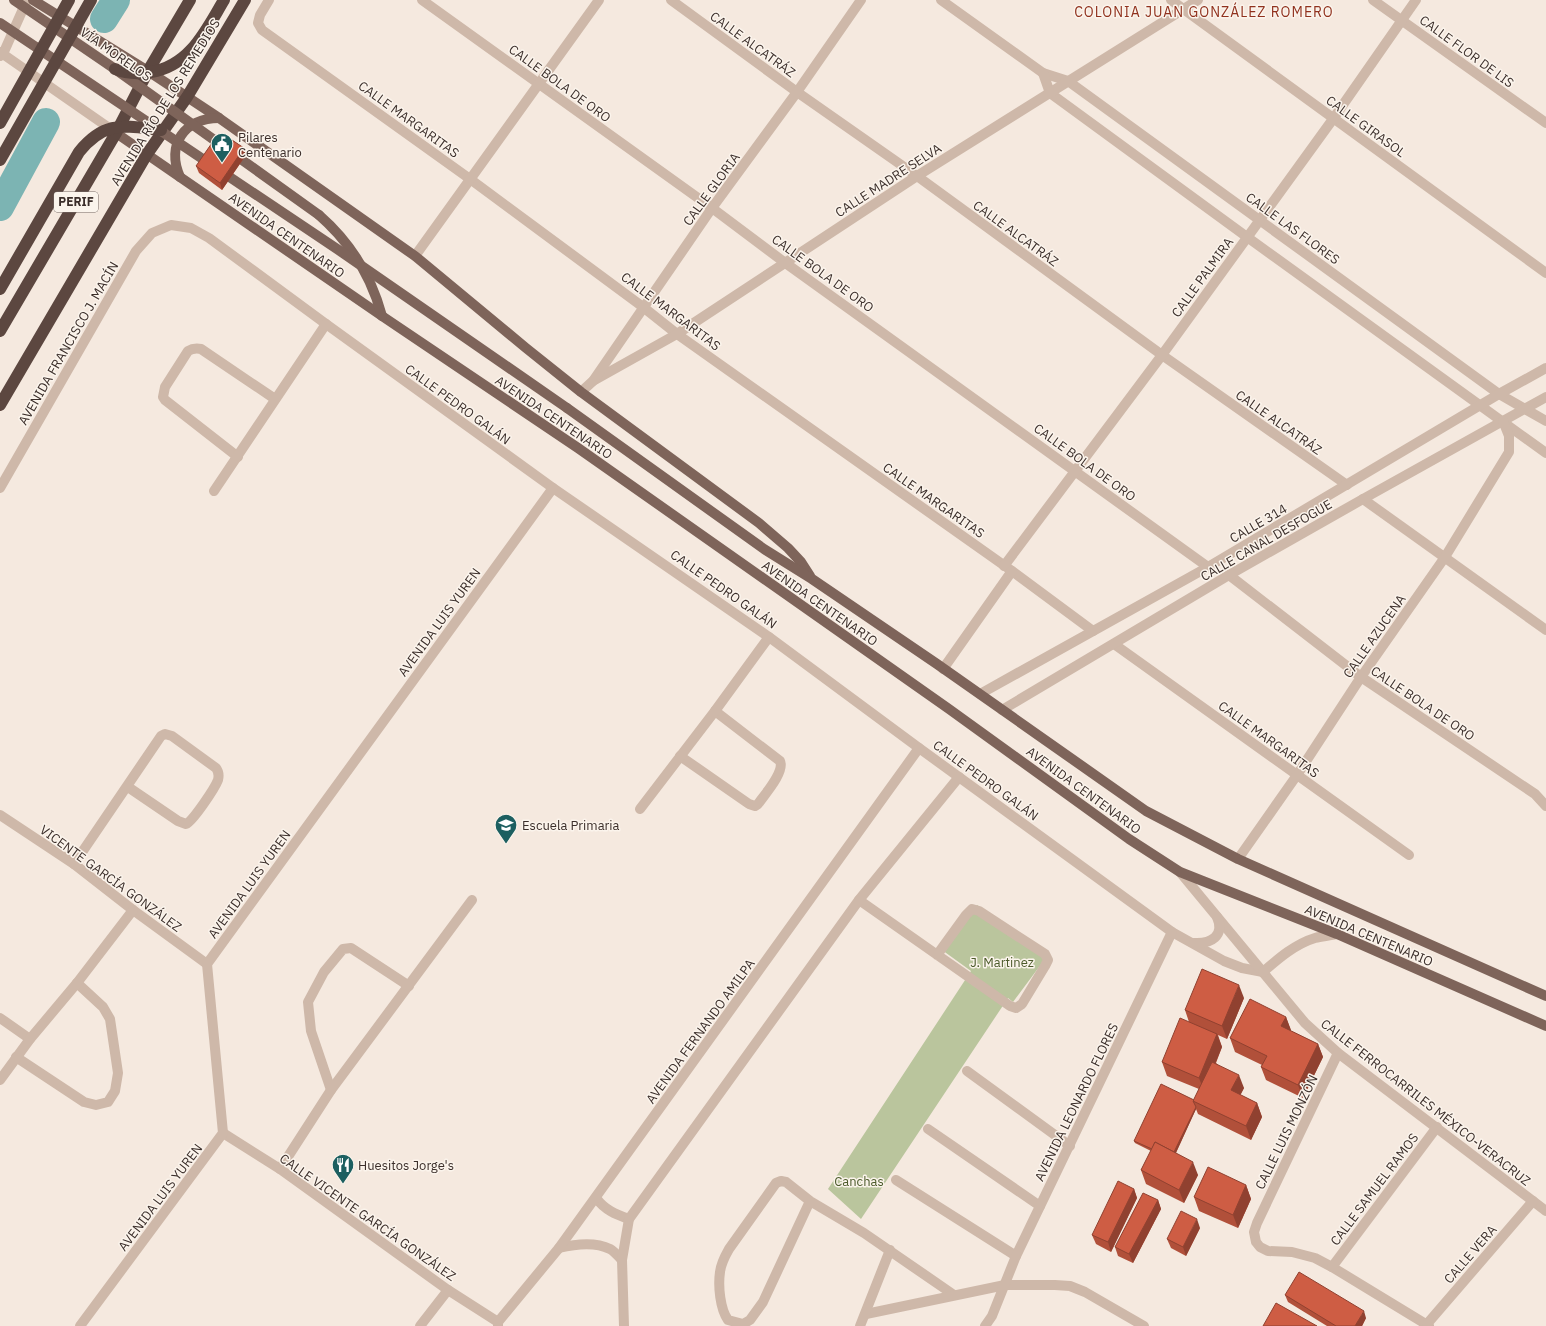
<svg xmlns="http://www.w3.org/2000/svg" width="1546" height="1326" viewBox="0 0 1546 1326" font-family="'IBM Plex Sans',sans-serif">
<rect width="100%" height="100%" fill="#f5e9df"/>
<path fill="#bac59d" d="M977 905 1048 955 1013 1002 1008 998 861 1219 828 1189 971 971 942 950Z"/>
<g fill="none" stroke-linecap="round" stroke-linejoin="round">
<g stroke="#7cb4b3" stroke-width="28">
<path d="M104 19 116 0"/>
<path d="M0 207 46 122"/>
</g>
<g stroke="#ceb8a9" stroke-width="10">
<path d="M269 0 260 15 258 23 262 30 470 179 643 307 677 334 1012 571 1093 631"/>
<path d="M422 0 712 208 784 262 1208 567"/>
<path d="M671 0 797 92 917 176 1162 355 1347 485"/>
<path d="M941 0 1043 73 1068 81 1499 394 1546 421"/>
<path d="M1171 0 1546 273"/>
<path d="M1373 0 1546 123"/>
<path d="M0 52 115 132"/>
<path d="M0 56 3 54 27 0"/>
<path d="M1043 73 1050 93 1247 237 1546 453"/>
<path d="M415 256 599 0"/>
<path d="M593 381 677 334 917 176 1198 0"/>
<path d="M581 392 593 381 712 208 797 92 861 0"/>
<path d="M238 457 165 400 163 397 165 387 188 351C193 348 196 348 201 349L275 399"/>
<path d="M0 488 136 251 152 233 171 225 191 228 209 238 326 324 553 488 769 637 919 748 1172 932 1224 961 1242 968 1263 972"/>
<path d="M214 491 326 324"/>
<path d="M1363 499 1546 630"/>
<path d="M1004 566 1162 355 1333 119 1416 0"/>
<path d="M1229 575 1361 677 1535 794 1546 806"/>
<path d="M1114 644 1409 855"/>
<path d="M943 669 1012 571"/>
<path d="M980 694 1208 567 1499 394 1546 368"/>
<path d="M1002 710 1229 575 1363 499 1546 397"/>
<path d="M680 756 749 804 755 806 758 804C765 794 785 772 780 761L715 711"/>
<path d="M640 809 715 711 769 637"/>
<path d="M0 815 74 864 133 910 207 964"/>
<path d="M1238 859 1297 775 1361 677 1445 557 1509 452V436L1503 421"/>
<path d="M74 864 161 736 165 734 172 736 216 768C219 772 219 776 218 780 215 788 193 821 186 824L178 821 128 787"/>
<path d="M1180 872 1305 1023 1338 1053 1546 1211"/>
<path d="M859 900 1010 1006 1016 1008 1022 1004 1045 966 1048 960 1045 954 979 911 972 909 966 915 937 955"/>
<path d="M1194 943C1211 944 1225 936 1217 917"/>
<path d="M1263 972C1278 959 1295 944 1315 938 1322 936 1330 936 1337 934"/>
<path d="M0 1018 30 1039"/>
<path d="M1338 1053 1257 1223 1254 1232 1256 1242 1260 1247 1268 1251 1292 1252 1315 1258 1332 1267 1429 1326"/>
<path d="M16 1057 84 1102 96 1105 108 1102 115 1091 118 1073 110 1019 103 1007 77 983"/>
<path d="M967 1071 1070 1146"/>
<path d="M0 1080 30 1039 77 983 133 910"/>
<path d="M331 1090 311 1031 308 1002 324 972 343 949 351 948 409 986"/>
<path d="M928 1129 1040 1206"/>
<path d="M223 1133 280 1169 448 1290 498 1322"/>
<path d="M280 1169 331 1090 472 900"/>
<path d="M896 1180 1016 1256"/>
<path d="M596 1198C605 1210 615 1214 629 1219"/>
<path d="M810 1201 763 1302 750 1320 743 1324 728 1320C720 1309 718 1286 720 1272 721 1263 725 1256 729 1249L776 1183 781 1181 786 1182 810 1201 864 1233 954 1295"/>
<path d="M559 1248C575 1244 594 1241 610 1249 614 1251 618 1256 622 1260"/>
<path d="M1332 1267 1437 1127"/>
<path d="M866 1314 1005 1285H1055L1070 1286 1085 1292 1144 1326"/>
<path d="M1427 1324 1533 1201"/>
<path d="M80 1326 223 1133 207 964 553 488"/>
<path d="M420 1326 448 1290"/>
<path d="M498 1326V1322L559 1248 919 748"/>
<path d="M624 1326 622 1260 629 1219 859 900 959 777"/>
<path d="M860 1326 890 1250"/>
<path d="M985 1326 992 1316 1016 1256 1172 932"/>
</g>
<g stroke="#7e645a" stroke-width="10">
<path d="M33 0 148 71 219 118 415 256 526 348 581 392 759 523 788 548 801 562 810 576"/>
<path d="M116 133 382 316 578 448 949 709 1129 839 1180 872 1337 934 1546 1026"/>
<path d="M180 177C166 145 184 118 219 118"/>
<path d="M319 215C351 243 371 275 382 316"/>
<path d="M567 408 764 549 812 579 937 664 1146 811 1238 859 1546 996"/>
</g>
<g stroke="#5c4740" stroke-width="12">
<path d="M0 331 116 133 148 71 190 0"/>
<path d="M0 405 147 154 187 97 245 0"/>
</g>
<g stroke="#7e645a" stroke-width="10">
<path d="M14 0 115 69 319 215"/>
<path d="M0 23 343 253 567 408"/>
</g>
<g stroke="#5c4740" stroke-width="12">
<path d="M115 69C127 74 139 74 151 72 190 66 206 30 224 0"/>
<path d="M0 123 69 0"/>
<path d="M0 160 91 0"/>
<path d="M0 289 79 152C105 120 124 126 161 130"/>
</g>
</g>
<g fill="#b1503a">
<path d="M226 148 246 155 222 190 199 173 196 166Z"/>
<path d="M1244 998 1227 1039 1218 1035 1222 1047 1216 1063 1244 1088 1240 1095 1257 1103 1262 1117 1251 1140 1198 1114 1196 1109 1176 1153 1198 1175 1184 1203 1146 1184 1141 1170 1151 1151 1135 1143 1134 1141 1194 1100 1199 1089 1167 1076 1162 1062 1189 1022 1185 1010Z"/>
<path d="M1286 1017 1291 1031 1318 1044 1323 1057 1303 1098 1266 1080 1261 1067 1262 1065 1235 1052 1230 1038Z"/>
<path d="M1246 1185 1251 1199 1238 1228 1199 1211 1194 1197Z"/>
<path d="M1134 1189 1137 1198 1111 1252 1096 1244 1092 1235Z"/>
<path d="M1158 1200 1161 1209 1133 1263 1118 1256 1115 1247Z"/>
<path d="M1200 1228 1186 1256 1171 1248 1167 1239Z"/>
<path d="M1285 1295 1366 1318 1362 1326H1327L1288 1302Z"/>
</g>
<g fill="#904130">
<path d="M244 148 246 155 222 190 220 183Z"/>
<path d="M1239 985 1244 998 1227 1039 1222 1026Z"/>
<path d="M1286 1017 1291 1030 1286 1040 1281 1026Z"/>
<path d="M1217 1034 1222 1047 1204 1091 1199 1078Z"/>
<path d="M1318 1044 1323 1057 1303 1098 1298 1085Z"/>
<path d="M1239 1075 1244 1088 1236 1104 1231 1090Z"/>
<path d="M1257 1103 1262 1117 1251 1140 1246 1126Z"/>
<path d="M1196 1107V1109L1172 1161 1171 1159Z"/>
<path d="M1193 1162 1198 1175 1184 1203 1179 1190Z"/>
<path d="M1246 1185 1251 1199 1238 1228 1233 1215Z"/>
<path d="M1134 1189 1137 1198 1111 1252 1108 1242Z"/>
<path d="M1158 1200 1161 1209 1133 1263 1129 1254Z"/>
<path d="M1197 1219 1200 1228 1186 1256 1183 1247Z"/>
<path d="M1364 1311 1366 1318 1362 1326H1355Z"/>
</g>
<g fill="#ce5d44" stroke="#904130">
<path d="M214 140 226 148 232 140 244 148 220 183 196 166Z"/>
<path d="M1202 969 1239 985 1222 1026 1185 1010Z"/>
<path d="M1250 999 1286 1017 1281 1026 1318 1044 1298 1085 1261 1067 1267 1056 1230 1038Z"/>
<path d="M1180 1018 1217 1034 1199 1078 1162 1062Z"/>
<path d="M1212 1062 1239 1075 1231 1090 1257 1103 1246 1126 1193 1101Z"/>
<path d="M1161 1084 1194 1100 1193 1101 1196 1107 1174 1152 1155 1142 1152 1149 1134 1141Z"/>
<path d="M1155 1142 1193 1162 1179 1190 1141 1170Z"/>
<path d="M1208 1167 1246 1185 1233 1215 1194 1197Z"/>
<path d="M1118 1181 1134 1189 1108 1242 1092 1235Z"/>
<path d="M1143 1193 1158 1200 1129 1254 1115 1247Z"/>
<path d="M1181 1211 1197 1219 1183 1247 1167 1239Z"/>
<path d="M1299 1272 1364 1311 1355 1326H1336L1285 1295Z"/>
<path d="M1276 1303 1317 1326H1263Z"/>
</g>
<defs>
<g id="civic-pin" transform="scale(1.15)"><path d="M0 17L-7.5 6A9.5 9.5 0 1 1 7.5 6Z" fill="#1c5f60" stroke="#fbf4ec"/><path d="M-.6-6.5H3V-4.5H.6V-3L4-1V1h2V6H-6V1h2V-1L-.6-3ZM-1.2 2.5V6h2.4V2.5Z" fill="#fff"/></g>
<g id="school-pin" transform="scale(1.15)"><path d="M0 17L-7.5 6A9.5 9.5 0 1 1 7.5 6Z" fill="#1c5f60" stroke="#fbf4ec"/><path d="M0-5L7-2L0 1L-7-2ZM-4 1L0 2.5L4 1V4Q0 6-4 4Z" fill="#fff"/></g>
<g id="restaurant-pin" transform="scale(1.15)"><path d="M0 17L-7.5 6A9.5 9.5 0 1 1 7.5 6Z" fill="#1c5f60" stroke="#fbf4ec"/><path d="M-5-6h1v4h1v-4h1v4h1v-4h1v5L-1.5 .5V6h-2V.5L-5-1ZM5-6V6H3V1.5H1.5Q1.5-4 5-6Z" fill="#fff"/></g>
</defs>
<g fill-rule="evenodd">
<use href="#civic-pin" x="222" y="144"/>
<use href="#school-pin" x="506" y="825"/>
<use href="#restaurant-pin" x="343" y="1165"/>
</g>
<g text-anchor="middle" stroke-width="3" stroke-linejoin="round" paint-order="stroke">
<rect fill="#fbf4ec" stroke="#756964" stroke-width="1" x="54" y="192" width="44" height="20" rx="3"/>
<g font-size="12" font-weight="bold" fill="#3b2e2a">
<text x="76" y="206">PERIF</text>
</g>
<g font-size="13" fill="#3b2e2a" stroke="#fbf4ec">
<text transform="translate(753 44) rotate(36)" y="5">CALLE ALCATRÁZ</text>
<text transform="translate(1467 51) rotate(36)" y="5">CALLE FLOR DE LIS</text>
<text transform="translate(116 54) rotate(35)" y="5">VÍA MORELOS</text>
<text transform="translate(560 83) rotate(36)" y="5">CALLE BOLA DE ORO</text>
<text transform="translate(165 102) rotate(-58)" y="5">AVENIDA RÍO DE LOS REMEDIOS</text>
<text transform="translate(409 119) rotate(36)" y="5">CALLE MARGARITAS</text>
<text transform="translate(1366 126) rotate(36)" y="5">CALLE GIRASOL</text>
<text transform="translate(888 180) rotate(-33)" y="5">CALLE MADRE SELVA</text>
<text transform="translate(711 189) rotate(-54)" y="5">CALLE GLORIA</text>
<text transform="translate(1293 228) rotate(36)" y="5">CALLE LAS FLORES</text>
<text transform="translate(1016 233) rotate(36)" y="5">CALLE ALCATRÁZ</text>
<text transform="translate(287 235) rotate(35)" y="5">AVENIDA CENTENARIO</text>
<text transform="translate(823 273) rotate(36)" y="5">CALLE BOLA DE ORO</text>
<text transform="translate(1202 277) rotate(-54)" y="5">CALLE PALMIRA</text>
<text transform="translate(671 311) rotate(37)" y="5">CALLE MARGARITAS</text>
<text transform="translate(68 343) rotate(-60)" y="5">AVENIDA FRANCISCO J. MACÍN</text>
<text transform="translate(458 404) rotate(36)" y="5">CALLE PEDRO GALÁN</text>
<text transform="translate(554 417) rotate(34)" y="5">AVENIDA CENTENARIO</text>
<text transform="translate(1279 422) rotate(35)" y="5">CALLE ALCATRÁZ</text>
<text transform="translate(1085 462) rotate(36)" y="5">CALLE BOLA DE ORO</text>
<text transform="translate(934 500) rotate(35)" y="5">CALLE MARGARITAS</text>
<text transform="translate(1258 523) rotate(-30)" y="5">CALLE 314</text>
<text transform="translate(1266 540) rotate(-30)" y="5">CALLE CANAL DESFOGUE</text>
<text transform="translate(724 589) rotate(35)" y="5">CALLE PEDRO GALÁN</text>
<text transform="translate(820 603) rotate(35)" y="5">AVENIDA CENTENARIO</text>
<text transform="translate(439 622) rotate(-54)" y="5">AVENIDA LUIS YUREN</text>
<text transform="translate(1374 636) rotate(-55)" y="5">CALLE AZUCENA</text>
<text transform="translate(1423 703) rotate(34)" y="5">CALLE BOLA DE ORO</text>
<text transform="translate(1269 739) rotate(36)" y="5">CALLE MARGARITAS</text>
<text transform="translate(986 780) rotate(36)" y="5">CALLE PEDRO GALÁN</text>
<text transform="translate(1084 790) rotate(36)" y="5">AVENIDA CENTENARIO</text>
<text transform="translate(111 878) rotate(36)" y="5">VICENTE GARCÍA GONZÁLEZ</text>
<text transform="translate(249 884) rotate(-54)" y="5">AVENIDA LUIS YUREN</text>
<text transform="translate(1369 935) rotate(23)" y="5">AVENIDA CENTENARIO</text>
<text transform="translate(700 1031) rotate(-54)" y="5">AVENIDA FERNANDO AMILPA</text>
<text transform="translate(1076 1102) rotate(-64)" y="5">AVENIDA LEONARDO FLORES</text>
<text transform="translate(1426 1102) rotate(38)" y="5">CALLE FERROCARRILES MÉXICO-VERACRUZ</text>
<text transform="translate(1286 1132) rotate(-64)" y="5">CALLE LUIS MONZÓN</text>
<text transform="translate(1374 1189) rotate(-53)" y="5">CALLE SAMUEL RAMOS</text>
<text transform="translate(160 1197) rotate(-53)" y="5">AVENIDA LUIS YUREN</text>
<text transform="translate(368 1217) rotate(35)" y="5">CALLE VICENTE GARCÍA GONZÁLEZ</text>
<text transform="translate(1470 1254) rotate(-49)" y="5">CALLE VERA</text>
</g>
<g font-size="13" fill="#3b2e2a" stroke="#fbf4ec" text-anchor="start">
<text x="238" y="142">Pilares<tspan x="238" dy="15">Centenario</tspan></text>
<text x="522" y="830">Escuela Primaria</text>
<text x="358" y="1170">Huesitos Jorge's</text>
</g>
<g font-size="13" fill="#4c5b2b" stroke="#fbf4ec">
<text x="1002" y="967">J. Martinez</text>
<text x="859" y="1186">Canchas</text>
</g>
<g font-size="14" letter-spacing="1" fill="#90311d" stroke="#fbf4ec">
<text x="1204" y="17">COLONIA JUAN GONZÁLEZ ROMERO</text>
</g>
</g>
</svg>
